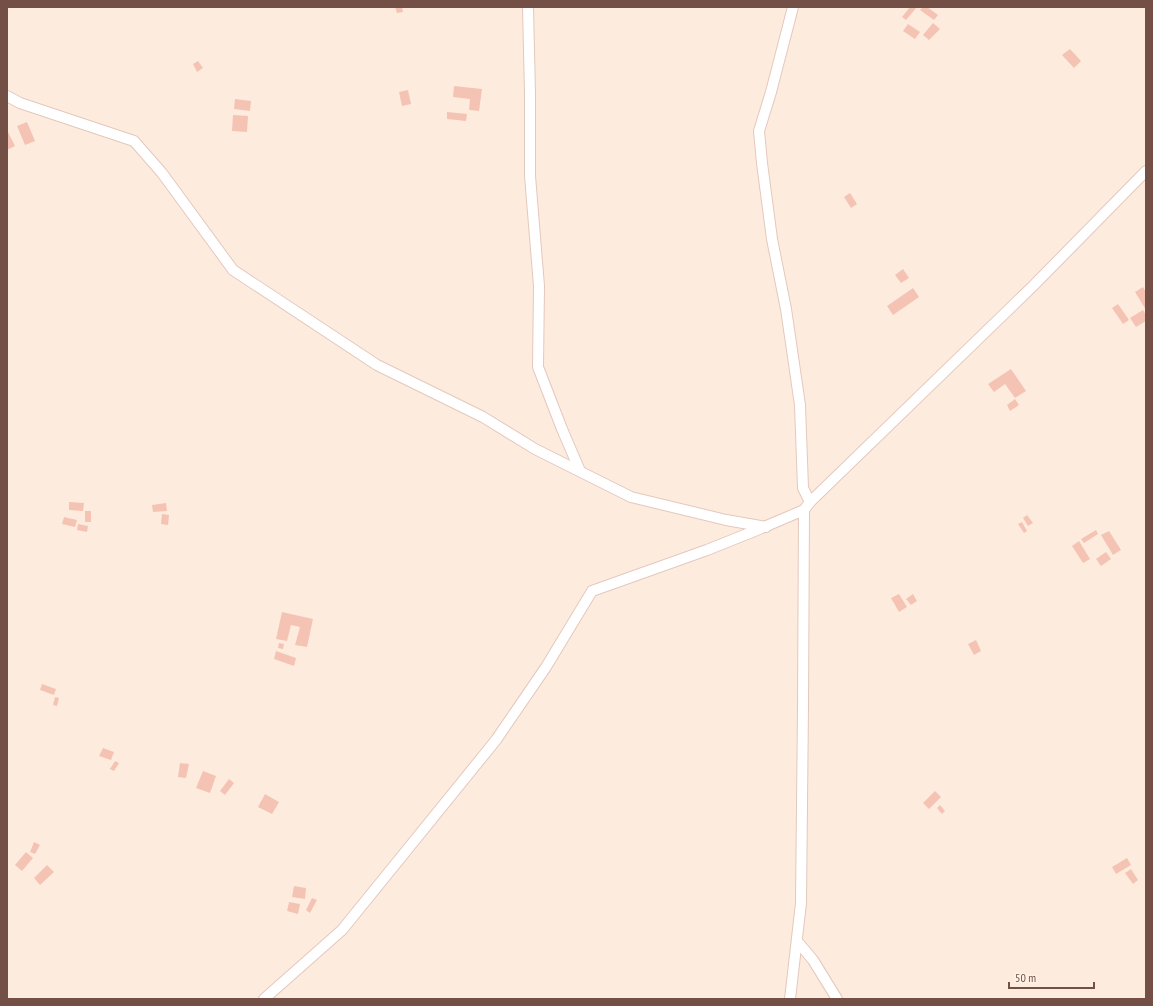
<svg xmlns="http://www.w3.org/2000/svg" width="1153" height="1006" viewBox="0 0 1153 1006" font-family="'PT Sans Narrow',sans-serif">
<rect width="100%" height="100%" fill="#fdecde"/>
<g fill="#f4c3b4">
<path d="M395 7H402L403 12 397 13Z"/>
<path d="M910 7H917L906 20 902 17Z"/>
<path d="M923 7H927L938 15 934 20 920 10Z"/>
<path d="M933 23 940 29 929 40 923 35Z"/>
<path d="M908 24 920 32 915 39 903 31Z"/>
<path d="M1070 49 1081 61 1074 68 1062 55Z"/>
<path d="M198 61 203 68 197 72 193 64Z"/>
<path d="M454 86 482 89 479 111 469 110 470 99 453 97Z"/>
<path d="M408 90 411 104 402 106 399 92Z"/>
<path d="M235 99 251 101 250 111 234 109Z"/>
<path d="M447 112 467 114 466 121 447 119Z"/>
<path d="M233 115 248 116 247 132 232 131Z"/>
<path d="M27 122 35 141 25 145 17 126Z"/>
<path d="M7 130 15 146 7 150Z"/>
<path d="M850 193 857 204 851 208 844 197Z"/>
<path d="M903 269 909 278 901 283 895 275Z"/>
<path d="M1143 287 1146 292V310L1135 292Z"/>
<path d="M913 288 919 297 893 315 887 306Z"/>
<path d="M1118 304 1129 320 1123 324 1112 308Z"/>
<path d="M1143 310 1146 315V321L1136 327 1130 318Z"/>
<path d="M1011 369 1026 391 1015 398 1005 384 994 392 988 384Z"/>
<path d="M1015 399 1019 405 1010 411 1007 405Z"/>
<path d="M69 502 84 503 83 511 69 510Z"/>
<path d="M166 503 167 511 153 512 152 505Z"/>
<rect x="85" y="511" width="6" height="11"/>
<path d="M162 514 169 515 168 525 161 524Z"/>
<path d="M1027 515 1033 523 1028 526 1023 518Z"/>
<path d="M64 517 77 520 75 527 62 524Z"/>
<path d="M1022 522 1027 531 1024 533 1018 524Z"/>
<path d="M78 524 88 526 87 532 77 530Z"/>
<path d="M1096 530 1098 534 1084 543 1081 539Z"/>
<path d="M1109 531 1121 550 1113 555 1101 535Z"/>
<path d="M1079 541 1090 559 1083 563 1072 546Z"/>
<path d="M1106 552 1111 559 1101 566 1096 559Z"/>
<path d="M899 594 907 607 899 612 891 598Z"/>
<path d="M913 594 917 601 911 605 906 599Z"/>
<path d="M282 612 313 619 307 647 295 645 300 627 291 625 287 641 276 639Z"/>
<path d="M976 640 981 651 974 655 968 644Z"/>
<path d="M279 643 284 644 283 649 278 648Z"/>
<path d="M276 651 296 658 294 666 274 659Z"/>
<path d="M42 684 56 689 54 695 40 690Z"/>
<path d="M55 697 59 698 57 706 53 705Z"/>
<path d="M103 748 114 752 111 760 99 756Z"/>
<path d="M115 761 119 763 114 771 110 769Z"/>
<path d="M180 763 189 764 186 778 178 777Z"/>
<path d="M203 771 216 776 210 793 196 788Z"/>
<path d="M229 779 234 783 225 795 220 791Z"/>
<path d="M935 791 941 797 929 809 923 803Z"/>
<path d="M265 794 279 802 272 814 258 807Z"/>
<path d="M940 805 945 811 942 814 937 808Z"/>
<path d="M34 842 40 845 35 854 30 852Z"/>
<path d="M26 852 33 858 22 871 15 865Z"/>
<path d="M1127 858 1131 865 1116 874 1112 867Z"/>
<path d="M47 865 54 872 40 885 34 878Z"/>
<path d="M1131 869 1138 880 1133 884 1125 873Z"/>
<path d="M294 886 306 888 305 899 292 897Z"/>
<path d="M312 898 317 900 310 913 306 910Z"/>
<path d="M289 902 300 904 298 914 287 911Z"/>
</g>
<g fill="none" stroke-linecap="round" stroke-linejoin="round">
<g stroke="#e3c8bd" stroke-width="12">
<g id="minor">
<path d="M528 7 530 94V176L539 286 538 367 562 429 580 471"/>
<path d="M793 7 771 92 759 131 762 163 772 239 786 309 800 405 803 488 810 502"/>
<path d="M7 96 20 103 134 141 162 173 233 270 377 365 483 417 535 449 631 497 726 520 766 527"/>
<path d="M797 941 813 960 837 999"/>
<path d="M264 999 342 930 496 740 546 667 592 591 707 550 757 530 804 510"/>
<path d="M790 999 801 903 803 706 804 510 810 502 1034 285 1146 171"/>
</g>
</g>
<use href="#minor" stroke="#fff" stroke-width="10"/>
</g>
<rect width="1153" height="1006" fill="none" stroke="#734f45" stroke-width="16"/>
<path d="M1009 982v6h85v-6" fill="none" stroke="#734f45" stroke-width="2"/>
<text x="1015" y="982" font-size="12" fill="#734f45" stroke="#fff1e5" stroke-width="3" paint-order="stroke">50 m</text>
</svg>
